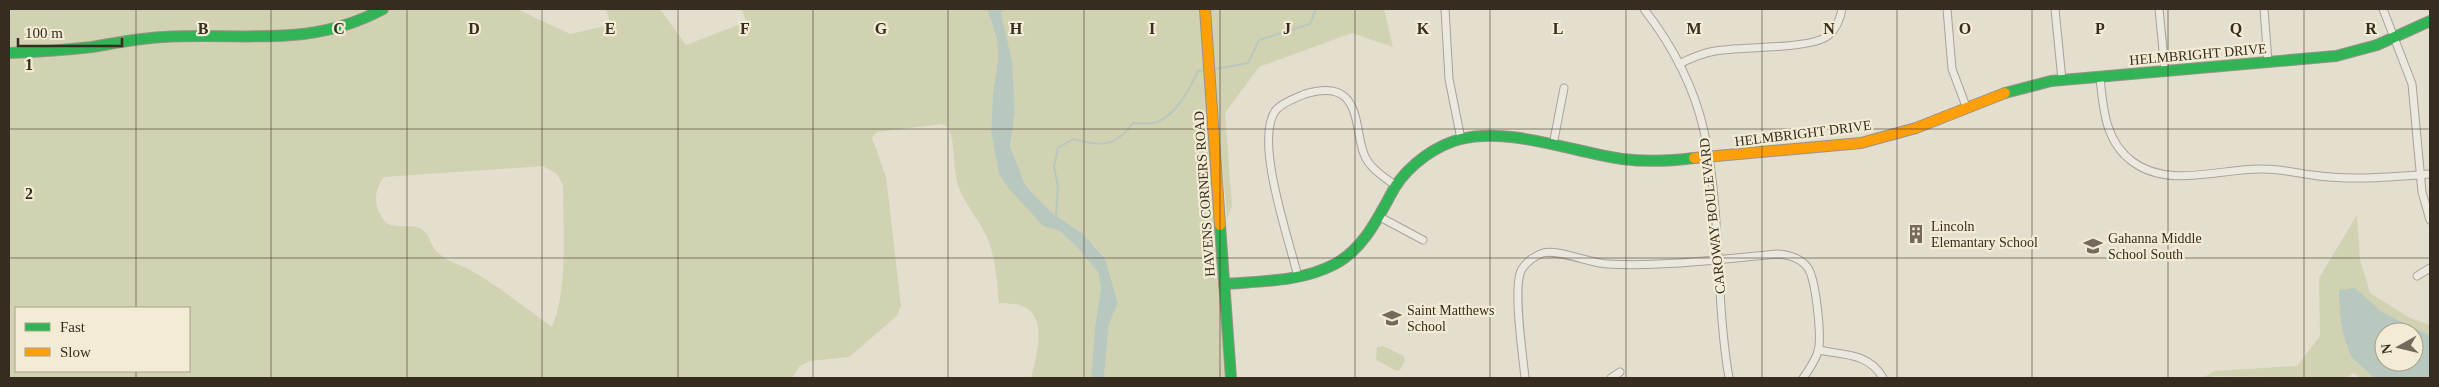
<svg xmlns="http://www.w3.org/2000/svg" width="2439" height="387" viewBox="0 0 2439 387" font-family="Georgia,serif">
<rect width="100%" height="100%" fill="#e3dece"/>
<g fill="#d0d2b1" fill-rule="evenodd">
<path d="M9 9H517L570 34 611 25 606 9H660L686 45 746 22 742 9H987L997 39 998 59 993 93 991 131 1043 226 1060 231 1075 245 1098 272 1101 288 1095 326 1091 378H1031C1036 358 1049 316 1022 306 1016 303 1006 304 999 303 997 283 996 262 989 242 982 223 966 207 959 188 952 169 956 147 949 128L942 124 877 132 872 138 886 177 901 306 897 316 849 357 810 361 800 366 792 378H9ZM543 166 557 174 563 185C563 225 568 291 552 327 525 308 499 286 470 270 459 264 446 261 437 252 431 246 430 237 425 232 414 220 392 233 383 219 373 204 374 191 384 177ZM16 308H189V371H16Z"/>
<path d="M1003 9H1199L1226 378H1104L1109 324 1118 303 1105 257 1082 233 1052 213 1026 186 1010 146 1015 113 1001 14Z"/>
<path d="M1209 9H1384L1393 47 1352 33 1259 67 1225 113 1232 206 1227 219Z"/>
<path d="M2357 215 2360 260 2370 293 2410 318 2430 325V335L2382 312 2372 305 2362 294 2339 290C2339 313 2341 336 2351 356 2354 363 2368 371 2374 378H2360L2354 373 2346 378 2215 376 2203 378 2214 371 2297 366 2320 336 2319 278Z"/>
<path d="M1383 346 1404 356 1405 360 1400 370 1397 371 1376 360 1377 347Z"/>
</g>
<g fill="#b9c8bf" fill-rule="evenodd">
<path d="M987 9H1003L1001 14 1012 61 1015 113 1010 146 1026 186 1052 213 1082 233 1105 258 1118 303 1109 324 1104 378H1091L1095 326 1101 288 1098 272 1075 245 1060 231 1043 226 1010 190 999 174 991 131 993 93 998 59 997 39Z"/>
<path d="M2355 288 2382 312 2430 335V378H2374C2368 371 2354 362 2351 356 2341 335 2339 313 2339 290ZM2384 332H2414V362H2384Z"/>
</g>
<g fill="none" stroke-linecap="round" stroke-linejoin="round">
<g stroke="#b9c8bf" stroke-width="2">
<path d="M1215 69 1248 63 1259 40 1310 24 1316 9"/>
<path d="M1056 217 1058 186 1054 167 1058 148 1073 139C1102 146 1115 148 1133 123 1140 123 1150 125 1157 122 1177 114 1189 90 1198 71L1205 70"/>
</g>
<g stroke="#a8a397" stroke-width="9">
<g id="street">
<path d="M1445 9 1449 79 1461 139"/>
<path d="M1644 9C1672 45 1694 87 1704 131 1722 212 1715 297 1729 378"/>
<path d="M1947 9 1952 69 1967 109"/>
<path d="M2055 9 2062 80"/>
<path d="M2159 9 2165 71"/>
<path d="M2264 9 2268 62"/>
<path d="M2383 9 2412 84 2422 192 2430 220"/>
<path d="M1679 64C1691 58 1703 53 1715 51 1740 46 1812 50 1829 35 1837 28 1840 20 1842 9"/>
<path d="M2100 77C2103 108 2105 142 2133 162 2170 189 2221 168 2263 169 2280 169 2296 173 2312 175 2351 181 2391 177 2430 174"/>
<path d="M1553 145 1564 88"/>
<path d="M1380 217 1423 240"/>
<path d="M2417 276 2430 268"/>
<path d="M1298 277C1290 242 1253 139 1276 110 1283 102 1296 98 1305 94 1318 90 1334 87 1345 97 1359 110 1357 137 1364 154 1369 168 1384 177 1396 186"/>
<path d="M1818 350C1844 355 1869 353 1883 378"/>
<path d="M1525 378C1523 357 1512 284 1522 269 1526 262 1536 255 1543 253 1558 249 1590 263 1607 264 1664 267 1721 259 1778 254 1790 255 1801 258 1808 268 1816 281 1822 337 1818 352 1814 362 1809 370 1803 378"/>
<path d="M1611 378 1620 372"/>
</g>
</g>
<g stroke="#989287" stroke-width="12">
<g id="fast">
<path d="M9 53C37 52 65 50 92 47 116 43 140 38 164 37 243 32 309 49 383 9"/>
<path d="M2005 93 2051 81 2336 56 2377 45 2430 21"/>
<path d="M1220 225 1231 378"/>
<path d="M1224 284C1262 281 1301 282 1335 264 1365 248 1379 215 1395 187 1409 165 1436 145 1461 139 1511 127 1572 152 1622 159 1646 162 1671 161 1694 158"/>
</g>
</g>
<g stroke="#989287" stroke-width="12">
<g id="slow">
<path d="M1205 9 1220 225"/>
<path d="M1694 158 1861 143 1916 128 2005 93"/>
</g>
</g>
<use href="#street" stroke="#ebe8df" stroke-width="7"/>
<use href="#fast" stroke="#30b455" stroke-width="10"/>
<use href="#slow" stroke="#ff9f0a" stroke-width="10"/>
</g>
<path fill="none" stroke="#362c1f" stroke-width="1" stroke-opacity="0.55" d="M136 9V308M271 9V378M407 9V378M542 9V378M678 9V378M813 9V378M948 9V378M1084 9V378M1220 9V378M1355 9V378M1490 9V378M1626 9V378M1762 9V378M1897 9V378M2032 9V378M2168 9V378M2304 9V378M9 129H2430M9 258H2430M136 371V378"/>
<defs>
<g id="building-bare" transform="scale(1.5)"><path d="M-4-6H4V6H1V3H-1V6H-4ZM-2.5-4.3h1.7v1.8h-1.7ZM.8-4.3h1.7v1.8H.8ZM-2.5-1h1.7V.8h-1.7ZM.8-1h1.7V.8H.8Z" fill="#736a5c" stroke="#f3ecd5" stroke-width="2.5" paint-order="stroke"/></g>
<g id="school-bare" transform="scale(1.5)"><path d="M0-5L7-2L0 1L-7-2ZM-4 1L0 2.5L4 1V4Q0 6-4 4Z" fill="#736a5c" stroke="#f3ecd5" stroke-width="2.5" paint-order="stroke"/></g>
</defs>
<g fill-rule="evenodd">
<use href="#building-bare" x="1916" y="234"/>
<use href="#school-bare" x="2093" y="246"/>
<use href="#school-bare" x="1392" y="318"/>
</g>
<g text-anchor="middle" stroke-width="4.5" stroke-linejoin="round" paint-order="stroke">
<g font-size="14" fill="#362c1f" stroke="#f3ecd5">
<text transform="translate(2198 54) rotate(-5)" y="5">HELMBRIGHT DRIVE</text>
<text transform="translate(1803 133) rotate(-7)" y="5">HELMBRIGHT DRIVE</text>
<text transform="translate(1204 194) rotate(-94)" y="5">HAVENS CORNERS ROAD</text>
<text transform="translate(1712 216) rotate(-96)" y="5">CAROWAY BOULEVARD</text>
</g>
<g font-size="14" fill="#362c1f" stroke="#f3ecd5" text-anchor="start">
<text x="1931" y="231">Lincoln<tspan x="1931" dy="16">Elemantary School</tspan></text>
<text x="2108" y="243">Gahanna Middle<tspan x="2108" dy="16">School South</tspan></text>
<text x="1407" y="315">Saint Matthews<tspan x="1407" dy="16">School</tspan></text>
</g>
</g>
<g font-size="16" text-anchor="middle" font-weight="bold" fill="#362c1f" stroke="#f3ecd5" stroke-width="4.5" stroke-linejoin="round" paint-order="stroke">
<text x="203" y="34">B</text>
<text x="339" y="34">C</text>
<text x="474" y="34">D</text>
<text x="610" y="34">E</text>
<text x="745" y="34">F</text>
<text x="881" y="34">G</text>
<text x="1016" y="34">H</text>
<text x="1152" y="34">I</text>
<text x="1287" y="34">J</text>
<text x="1423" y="34">K</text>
<text x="1558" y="34">L</text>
<text x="1694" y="34">M</text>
<text x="1829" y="34">N</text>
<text x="1965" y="34">O</text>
<text x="2100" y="34">P</text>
<text x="2236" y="34">Q</text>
<text x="2371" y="34">R</text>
<text x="29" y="70">1</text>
<text x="29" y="199">2</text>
</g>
<rect width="2439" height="387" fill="none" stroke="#362c1f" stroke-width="20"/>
<rect x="15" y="307" width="175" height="65" fill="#f3ecd5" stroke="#a79f8c"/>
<rect x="25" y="323" width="25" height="8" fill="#30b455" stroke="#a79f8c"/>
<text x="60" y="332" font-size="15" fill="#362c1f">Fast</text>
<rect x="25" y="348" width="25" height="8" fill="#ff9f0a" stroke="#a79f8c"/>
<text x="60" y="357" font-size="15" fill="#362c1f">Slow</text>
<g transform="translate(2399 347) rotate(262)"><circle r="24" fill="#f3ecd5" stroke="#a79f8c"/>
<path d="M0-4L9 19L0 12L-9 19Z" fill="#736a5c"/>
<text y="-8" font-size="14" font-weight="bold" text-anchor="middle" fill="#362c1f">N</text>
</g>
<path d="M18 38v8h104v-8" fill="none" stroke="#362c1f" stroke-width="2.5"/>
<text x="25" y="38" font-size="15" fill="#362c1f" stroke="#f3ecd5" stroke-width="4" paint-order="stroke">100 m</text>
</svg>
